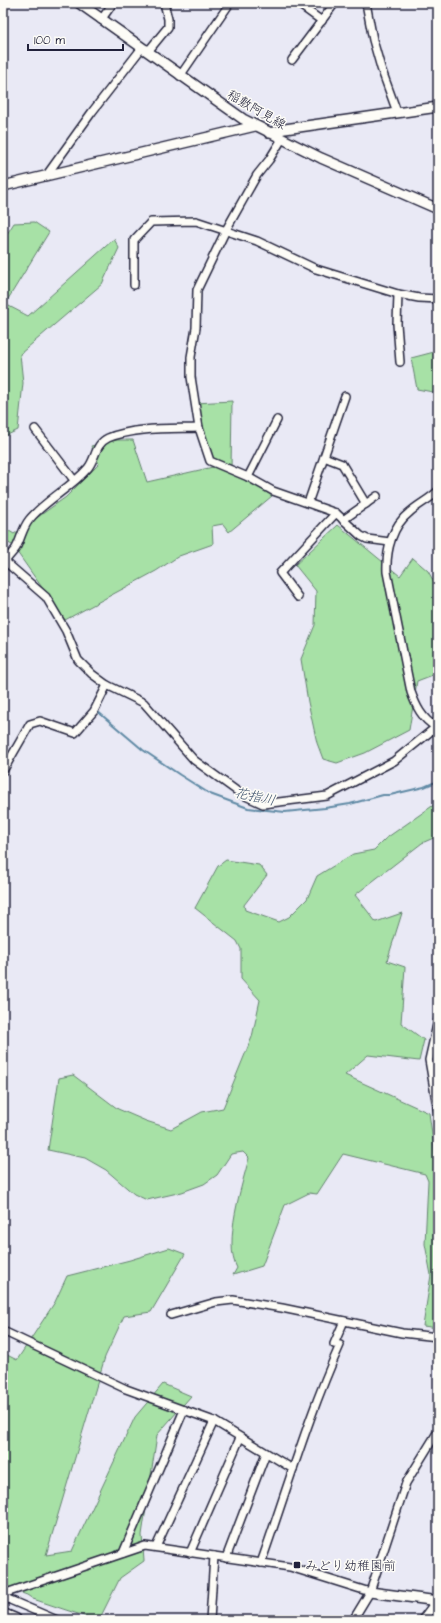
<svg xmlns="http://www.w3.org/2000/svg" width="441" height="1623" viewBox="0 0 441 1623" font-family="'Architects Daughter','Klee One',sans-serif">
<rect width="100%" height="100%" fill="#e9e9f5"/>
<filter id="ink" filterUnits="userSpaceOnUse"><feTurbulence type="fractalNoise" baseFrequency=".025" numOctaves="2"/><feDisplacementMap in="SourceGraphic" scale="8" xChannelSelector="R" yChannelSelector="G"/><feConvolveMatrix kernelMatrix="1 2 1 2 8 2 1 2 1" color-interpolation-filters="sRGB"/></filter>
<g filter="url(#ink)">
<g fill="#a7e1a6" stroke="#648270">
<path d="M34 222 49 232 5 304 28 316 114 239 119 248 102 284 20 354 23 383 18 430 3 437V240L14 223Z"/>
<path d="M438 351V393L417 389 411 358Z"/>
<path d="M232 401 231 470 272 496 229 532 223 524 212 526 213 544 179 556 156 571 65 620 12 545 3 540V527L14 534 66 497 99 464 91 446 116 440H133L147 482 213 467 195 403Z"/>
<path d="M338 525 400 576 413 558 428 571 434 582 438 581V673L417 681 409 730 365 753 337 763 323 759 317 743 308 702 301 659 315 625 316 591 295 565Z"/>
<path d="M438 802V836L422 843 355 895 376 922 402 913 387 961 405 967 401 1023 424 1040 419 1061 368 1055 345 1075 429 1113 438 1175V1328L423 1326 431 1275 425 1244 428 1181 425 1174 343 1154 317 1194 309 1193 285 1205 262 1266 233 1275 237 1268C223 1243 242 1185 249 1158L243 1152 231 1154 217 1175 204 1184 182 1192 147 1200 134 1194 106 1170 85 1158 48 1150 59 1078 73 1075 118 1109 146 1121 171 1129 202 1112 223 1108 252 1037 260 1000 241 979V949L237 941 195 908 218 866 226 860 259 865 267 875 244 905 245 910 279 922 289 917 307 899 317 876 353 854 374 850 385 839Z"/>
<path d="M169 1248 185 1254 151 1312 124 1316 105 1357 46 1555 72 1551 135 1417 163 1384 191 1396 157 1435 142 1535 144 1561 120 1578 99 1620H96L33 1599 27 1595 3 1586V1353L17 1360 55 1302 67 1276 130 1260Z"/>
</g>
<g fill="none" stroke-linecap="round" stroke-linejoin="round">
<path stroke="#608aa5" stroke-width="2" d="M97 711 143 750 180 775 210 794 248 808 285 812 325 808 350 804 383 795H390L424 787 438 781"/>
<g stroke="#22223b" stroke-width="10">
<g id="street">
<path d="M297 3 322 21"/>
<path d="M366 3 373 40 381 68 397 112"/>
<path d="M101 20 113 3"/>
<path d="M292 60 335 3"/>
<path d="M180 76 230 3"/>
<path d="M282 139 269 160 257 175 226 230 197 290 196 328 191 357V377L199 428 210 461 248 477 273 491 336 513"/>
<path d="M46 176 92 112 141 49H150L168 27V19L164 3"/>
<path d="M134 285V240L151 222 196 221 257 241 316 269 398 294 419 298 438 299"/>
<path d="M398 294 397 324 400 362"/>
<path d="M35 429 74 480"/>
<path d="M324 457 342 464 366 504"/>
<path d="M248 477 277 420"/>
<path d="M308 503 345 396"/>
<path d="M343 520 377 496"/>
<path d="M3 563 8 564 46 597 66 631 78 660 92 674 107 685 144 703 194 760 241 794 263 804 327 796 394 761 436 727H438"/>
<path d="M5 563C7 557 13 553 16 548 21 539 22 529 29 520 45 500 71 488 88 468 96 458 95 444 108 438 134 427 171 429 199 428"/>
<path d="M298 597 280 573 336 513 361 536 367 539 390 542"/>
<path d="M436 727C422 719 416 706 411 692L387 572C386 550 392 526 410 512 419 504 430 499 438 491"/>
<path d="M3 771 30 724 40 721 75 733 94 711 107 685"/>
<path d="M438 1020 429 1060 438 1112"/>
<path d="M171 1315 216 1302 233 1300 282 1308 402 1333 438 1337"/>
<path d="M3 1331 126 1389 214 1421 293 1469"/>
<path d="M156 1547 214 1421"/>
<path d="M123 1553 184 1410"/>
<path d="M190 1553 240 1438"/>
<path d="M226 1558 266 1453"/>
<path d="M261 1563C287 1490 308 1416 340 1345L334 1344 344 1321"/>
<path d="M3 1594 145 1546 290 1567 370 1592"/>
<path d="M3 1597 57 1620"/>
<path d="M210 1620 214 1556"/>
<path d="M353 1620 370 1592 406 1483 438 1431"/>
</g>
</g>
<g stroke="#22223b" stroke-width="12">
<g id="secondary">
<path d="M79 3 243 119 321 158 438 209"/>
<path d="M269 133 285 129 438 107"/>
<path d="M3 186 255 126"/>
<path d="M370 1592 438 1601"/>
<path d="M423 1620 438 1600"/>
</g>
</g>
<g stroke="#22223b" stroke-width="15">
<path id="highway" d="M3 1615 15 1620"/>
</g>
<use href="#street" stroke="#fdfcf7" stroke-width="7"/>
<use href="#secondary" stroke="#fdfcf7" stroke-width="9"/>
<use href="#highway" stroke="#fdfcf7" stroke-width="12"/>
</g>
</g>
<rect fill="#22223b" stroke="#fdfcf7" stroke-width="1.5" x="293" y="1561" width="8" height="8" rx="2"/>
<g text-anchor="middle" stroke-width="3" stroke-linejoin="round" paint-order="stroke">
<g font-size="13" fill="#22223b" stroke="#fdfcf7">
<text transform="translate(257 109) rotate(30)" y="5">稲敷阿見線</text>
</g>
<g font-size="13" fill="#22223b" stroke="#fdfcf7" text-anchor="start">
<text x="305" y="1570">みどり幼稚園前</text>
</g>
<g font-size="14" font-style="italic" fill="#415670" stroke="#fdfcf7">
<text transform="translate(255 796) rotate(12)" y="5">花指川</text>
</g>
</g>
<rect width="441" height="1623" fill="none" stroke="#fdfcf7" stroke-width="16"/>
<rect x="8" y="8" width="425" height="1607" fill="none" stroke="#22223b" stroke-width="1.5" filter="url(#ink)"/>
<path d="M28 44v6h95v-6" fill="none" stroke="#22223b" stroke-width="2"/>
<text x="34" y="44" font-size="12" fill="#22223b" stroke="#fdfcf7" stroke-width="3" paint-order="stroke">100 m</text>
</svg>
